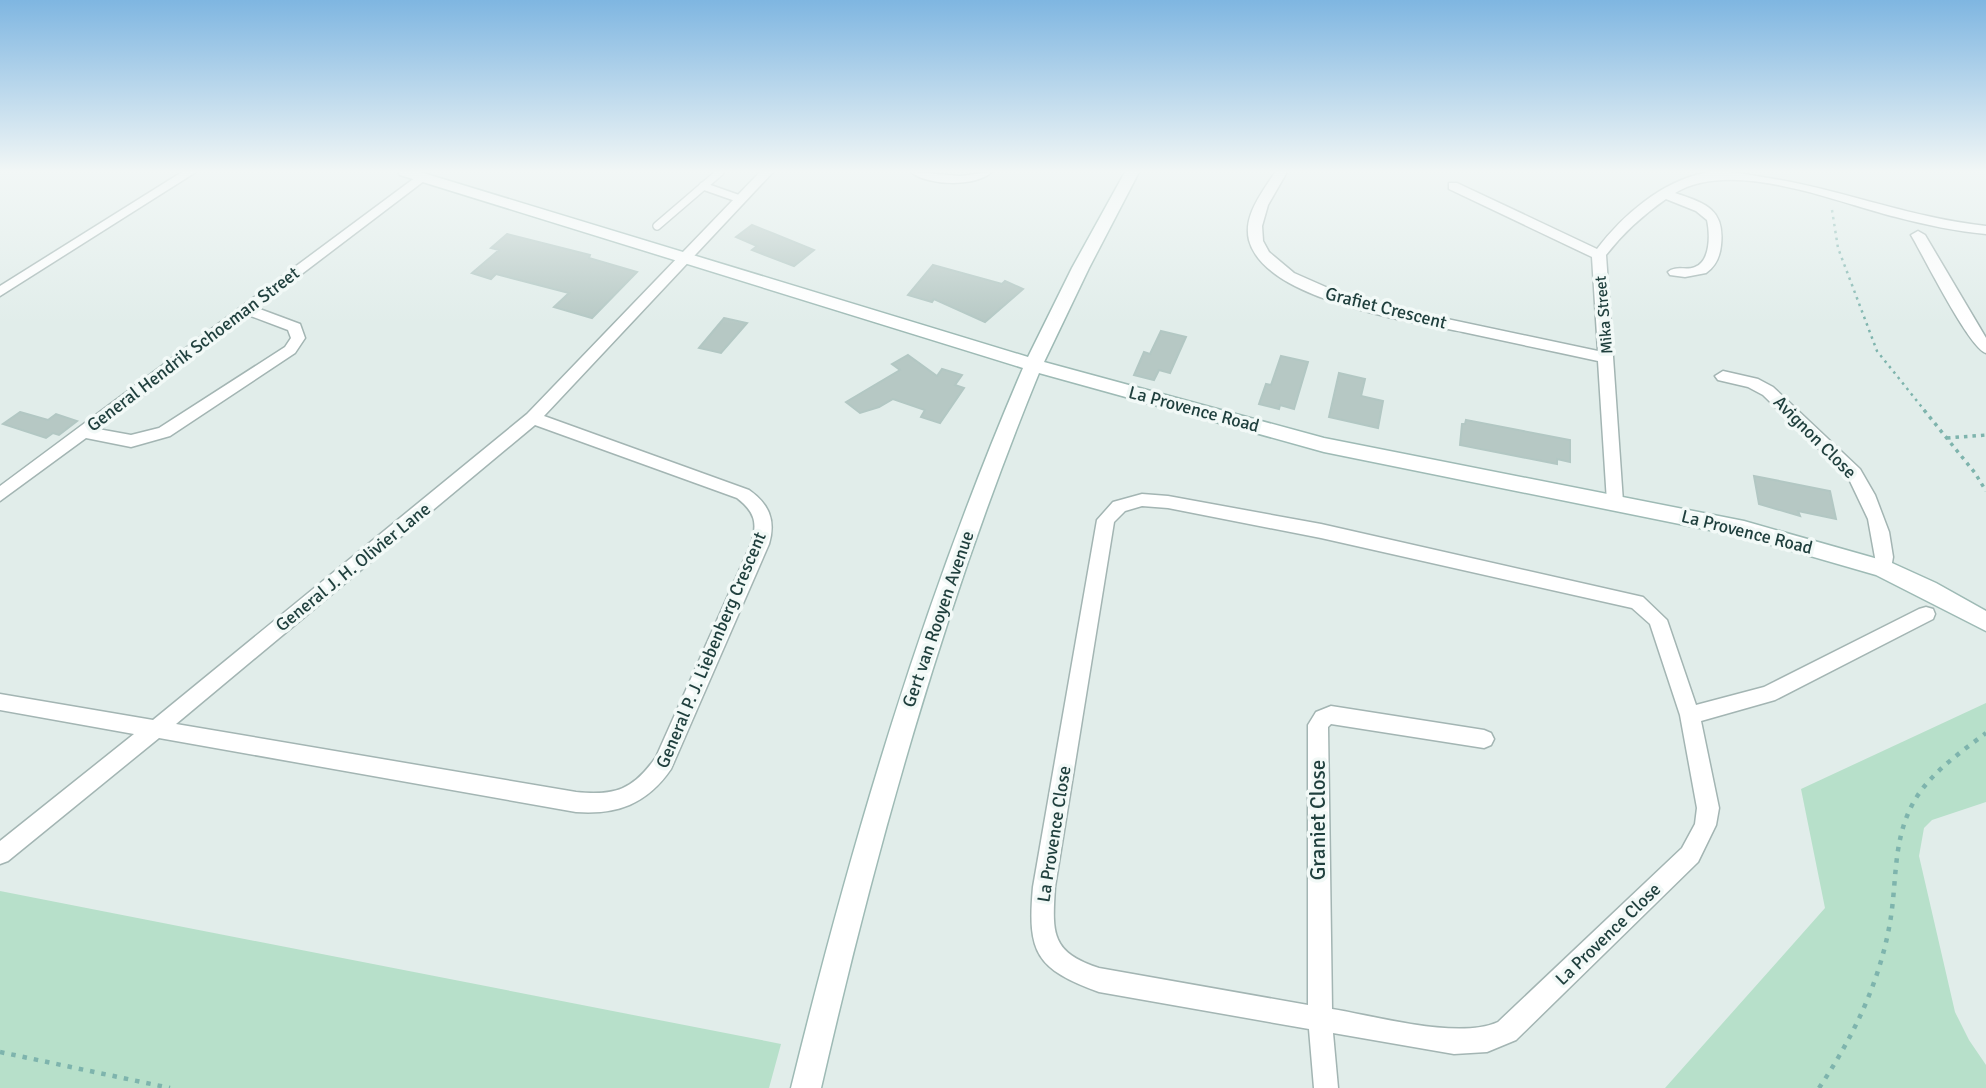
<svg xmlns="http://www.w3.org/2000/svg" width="1986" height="1088" viewBox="0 0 1986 1088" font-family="Signika,sans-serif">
<rect width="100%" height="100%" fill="#e1edea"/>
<g fill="#b7e0ca">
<path d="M1986 703V802L1932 820 1924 828 1919 856 1955 1012 1969 1040 1986 1065V1088H1665L1825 908 1801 789Z"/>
<path d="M0 891 766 1041 781 1044 769 1088H0Z"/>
</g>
<g fill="#b6c8c4" stroke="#b2c7c3" stroke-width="2">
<path d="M752 225 772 233 814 250 794 266 752 250 757 246 736 237Z"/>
<path d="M507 234 590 255 589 258 637 272 592 318 554 307 569 293 496 274 491 279 472 273 499 250 491 248Z"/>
<path d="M933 265 1002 284 1005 281 1023 289 985 322 934 299 932 302 908 295Z"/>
<path d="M724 318 747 323 721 353 699 348Z"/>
<path d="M1161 331 1186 337 1170 373 1159 370 1154 380 1134 375 1144 352 1150 354Z"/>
<path d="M908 355 937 376 942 369 962 375 955 385 964 388 940 423 921 417 925 410 893 399 879 407 860 413 846 402 900 370 892 364Z"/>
<path d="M1281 356 1308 362 1294 409 1280 405 1279 409 1259 404 1266 384 1271 385Z"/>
<path d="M1339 373 1365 379 1361 396 1383 401 1378 428 1329 417Z"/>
<path d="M20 412 48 420 56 414 77 421 59 435 53 433 46 438 3 424Z"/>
<path d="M1466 420 1570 440V462L1557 459V464L1460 445 1462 424H1465Z"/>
<path d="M1754 476 1830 491 1836 519 1798 511 1800 516 1759 504Z"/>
</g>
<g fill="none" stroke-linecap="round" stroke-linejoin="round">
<g stroke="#a3b5b3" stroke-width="10">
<g id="lane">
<path d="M703 186 740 199"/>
<path d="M657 226 720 172"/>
</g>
</g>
<g stroke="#a3b5b3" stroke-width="3">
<g id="street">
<path d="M182 172H196L0 296V286Z"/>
<path d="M760 172H773L544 416 749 490C769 504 776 520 769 544L671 769C647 804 617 815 576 812L159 738 8 861 0 864V841L134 734 0 710V694L153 720 527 414ZM535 425 737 498C755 512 758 523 751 544L656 757C633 790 615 796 576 792L176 724Z"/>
<path d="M911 172 960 176 992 172C975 187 928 186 911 172Z"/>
<path d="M1275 172H1287L1268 205 1262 226 1263 241 1269 252 1294 273 1353 299 1598 351 1592 257 1449 189V183H1457L1597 249C1623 215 1661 182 1704 173 1723 169 1743 174 1762 177 1838 188 1909 218 1986 226V234C1955 231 1926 225 1896 217 1835 202 1733 158 1675 193 1705 203 1725 209 1721 245 1720 256 1716 266 1706 273L1685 277 1670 275 1668 272C1676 265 1686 271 1695 267 1711 261 1710 233 1707 220L1696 211 1666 199C1643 215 1623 233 1606 255L1623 502 1615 508 1607 502 1598 361C1553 351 1508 342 1463 332 1411 321 1265 301 1249 240 1243 215 1263 192 1275 172Z"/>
<path d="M420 174 424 175V181L257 308 300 324 305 338 295 353 170 436 131 447 86 438 0 501V486ZM248 315 288 330 291 338 285 347 159 428 131 435 98 429Z"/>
<path d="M1918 231 1925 235 1986 338V353C1969 348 1923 255 1911 235Z"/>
<path d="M1723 371 1758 379 1773 387 1860 469 1875 495 1889 532 1893 557 1890 574H1878L1868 519 1848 477 1763 395 1748 387 1718 380 1715 376Z"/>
<path d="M1142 494 1168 496 1321 524 1643 597 1667 620 1696 705 1764 687 1919 609 1926 607 1933 609 1935 614 1933 619 1775 700 1701 721 1719 808 1716 825 1698 862 1516 1040 1487 1052 1454 1054 1333 1033 1338 1088H1314L1309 1029 1099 992C1036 969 1027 953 1033 887L1097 520 1113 502ZM1142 506 1168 508 1321 538 1632 608 1650 624 1680 715 1697 808 1695 824 1682 848 1498 1022C1458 1040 1376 1016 1332 1009L1328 727 1331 724 1484 748 1491 745 1494 739 1491 733 1484 730 1331 706 1316 712 1308 725V1005L1099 968C1051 952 1052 934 1055 887L1114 522 1125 511Z"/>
</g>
</g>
<g stroke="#9ebab5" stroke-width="3">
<path id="secondary" d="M398 172H420L1028 357 1072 268 1125 172H1139L1089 268 1044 362 1324 438 1744 521 1892 563 1936 583 1986 611V631L1876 575 1744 537 1324 452 1039 373C944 605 877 844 821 1088H791C852 840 922 603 1023 368L400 175Z"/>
</g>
<path stroke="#7eb4ad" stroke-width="2.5" stroke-dasharray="2.5 4.5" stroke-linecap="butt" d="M1832 210 1838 248 1877 351 1925 411"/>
<g stroke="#7eb4ad" stroke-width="3.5" stroke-dasharray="3.5 5" stroke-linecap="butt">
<path d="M1924 410 1975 473 1986 491"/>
<path d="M1947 438 1986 435"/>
</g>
<g stroke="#7eb4ad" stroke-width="4.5" stroke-dasharray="4.5 7" stroke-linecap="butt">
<path d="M0 1052 170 1088"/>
<path d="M1819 1088C1852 1039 1878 986 1889 928 1898 883 1891 839 1916 798 1933 771 1961 752 1986 733"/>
</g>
<use href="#lane" stroke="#fff" stroke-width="7"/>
<use href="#street" fill="#fff" fill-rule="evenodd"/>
<use href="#secondary" fill="#fff" fill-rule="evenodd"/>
</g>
<linearGradient id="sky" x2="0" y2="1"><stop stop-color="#7fb6e1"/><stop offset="0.53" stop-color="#f2f7f6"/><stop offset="1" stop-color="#f2f7f6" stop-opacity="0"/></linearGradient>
<rect width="1986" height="324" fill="url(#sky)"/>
<g text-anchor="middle" stroke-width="7" stroke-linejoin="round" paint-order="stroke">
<g font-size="16" fill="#1f3f3d" stroke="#f2f9f7">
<text transform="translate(1603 315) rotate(-95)" y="6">Mika Street</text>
</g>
<g font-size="18" fill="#1f3f3d" stroke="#f2f9f7">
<text transform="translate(1386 308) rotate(14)" y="6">Grafiet Crescent</text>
<text transform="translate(193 349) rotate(-37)" y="6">General Hendrik Schoeman Street</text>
<text transform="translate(1194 409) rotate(15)" y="6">La Provence Road</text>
<text transform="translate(1815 437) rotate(45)" y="6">Avignon Close</text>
<text transform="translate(1747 532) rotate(14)" y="6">La Provence Road</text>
<text transform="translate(353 567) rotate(-39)" y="6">General J. H. Olivier Lane</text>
<text transform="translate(938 619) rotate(-71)" y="6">Gert van Rooyen Avenue</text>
<text transform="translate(711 650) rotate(-67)" y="6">General P. J. Liebenberg Crescent</text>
<text transform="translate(1054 834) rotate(-81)" y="6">La Provence Close</text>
<text transform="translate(1608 934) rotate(-44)" y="6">La Provence Close</text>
</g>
<g font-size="21" fill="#1f3f3d" stroke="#f2f9f7">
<text transform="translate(1318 820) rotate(-90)" y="7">Graniet Close</text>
</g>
</g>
</svg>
